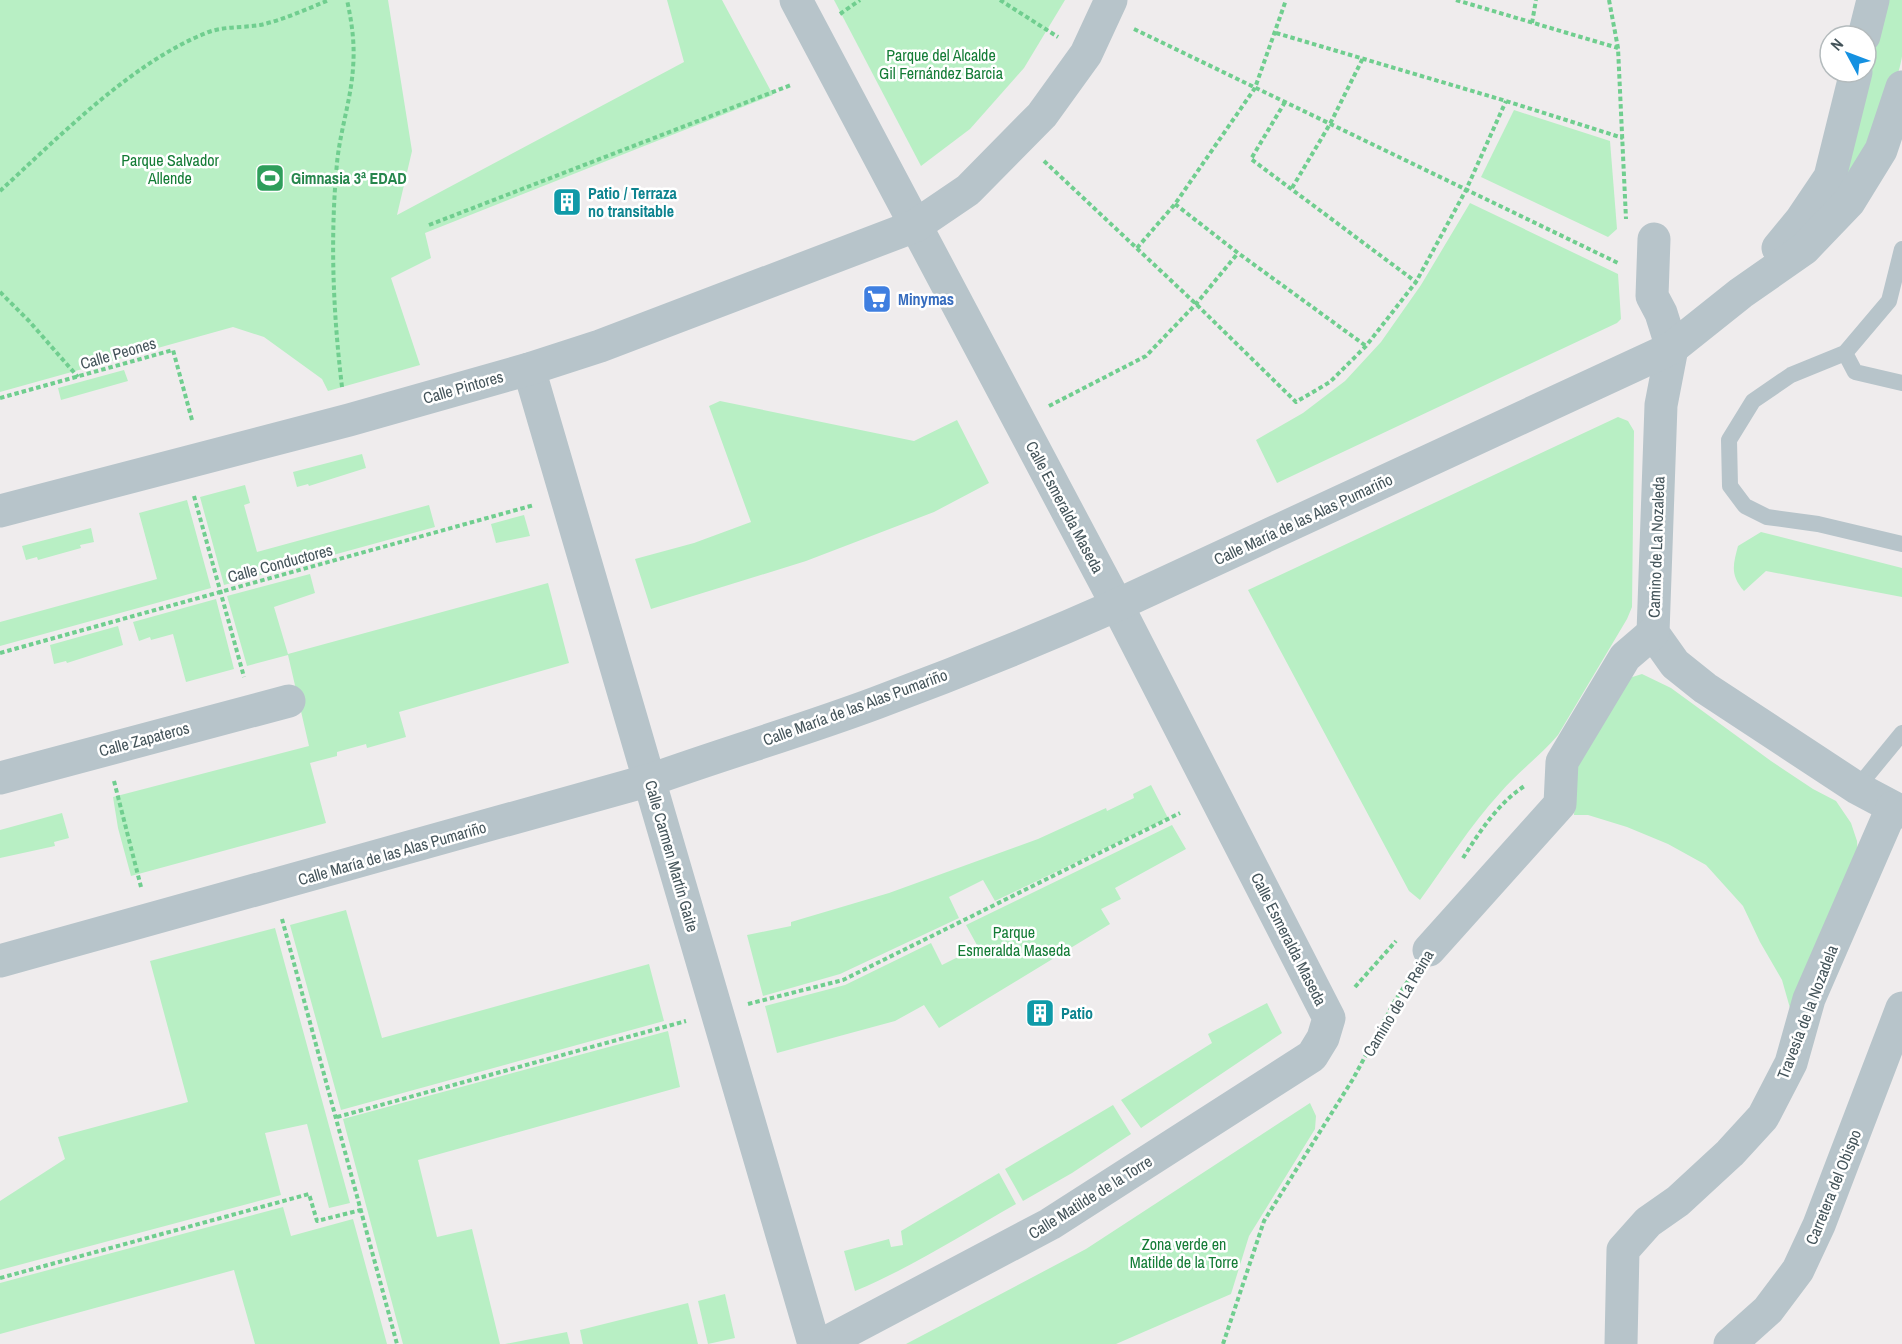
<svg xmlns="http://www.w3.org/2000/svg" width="1902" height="1344" viewBox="0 0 1902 1344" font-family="'Archivo Narrow',sans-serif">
<rect width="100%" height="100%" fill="#efeced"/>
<g fill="#b8efc4">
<path d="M0 0H388L412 151 397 215 684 62 667 0H722L773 95 425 233 431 258 391 278 420 365 328 391 322 379 264 337 233 327 0 392Z"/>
<path d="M834 0H1065L1024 68 970 129 921 166Z"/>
<path d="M1884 0H1902C1902 18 1902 38 1902 56 1898 87 1862 160 1840 184Z"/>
<path d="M1514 110 1610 141 1617 229 1608 237 1481 177Z"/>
<path d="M1470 203 1618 274 1621 319 1617 323 1277 483 1256 440 1303 413 1345 381 1381 342 1421 285Z"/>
<path d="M124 370 128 381 61 400 58 388Z"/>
<path d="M720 401 914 441 957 420 989 483 934 512 806 561 651 609 635 559 694 543 751 522 709 406Z"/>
<path d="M1618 417 1628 421 1634 431 1632 607 1627 619 1558 735C1540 756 1518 772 1500 793 1470 826 1446 864 1420 900L1409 891 1248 590Z"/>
<path d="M362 454 366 468 309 486 308 484 297 487 293 472Z"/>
<path d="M245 485 250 503 244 505 257 552 429 505 435 527 224 585 200 497Z"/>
<path d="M187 500 211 588 0 646V622L157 579 139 513Z"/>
<path d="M524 515 530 536 496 543 491 524Z"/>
<path d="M91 528 94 542 80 545 81 548 38 560 37 557 26 560 22 546Z"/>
<path d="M1761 532 1902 568V597L1766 571 1744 591C1730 575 1733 565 1738 546Z"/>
<path d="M310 574 315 593 274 607 288 654 548 583 569 663 399 712 406 737 367 748 366 744 337 752V756L310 763 326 823 131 876 118 828 113 797 309 746 288 655 247 666 227 596Z"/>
<path d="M216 599 234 669 186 682 173 634 151 640 150 637 139 641 133 622Z"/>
<path d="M118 626 123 645 67 663 66 661 54 664 50 645Z"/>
<path d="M1642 674 1671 688 1771 761 1813 789 1836 801 1851 823 1857 841 1858 858 1790 1008 1782 980 1760 942 1743 906 1706 865 1668 844 1627 827 1588 815H1574L1578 752 1626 679Z"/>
<path d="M1151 785 1168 818 995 901 983 880 949 897 959 918 840 974 763 996 747 935 791 926V922L889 893 1038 839 1106 808 1107 811 1134 798 1133 794Z"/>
<path d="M62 813 69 838 54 842 55 846 0 858V830Z"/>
<path d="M1172 825 1186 849 1115 888 1121 899 1101 909 1110 924 939 1028 924 1005 895 1021 777 1053 765 1006 845 985 931 943 942 965 978 947 966 925Z"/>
<path d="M346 910 382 1038 649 964 664 1021 341 1110 290 925Z"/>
<path d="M275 928 350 1203 329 1208 307 1124 265 1133 281 1195 0 1270V1201L65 1159 58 1137 188 1102 150 961Z"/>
<path d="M1267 1003 1282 1033 1141 1128 1121 1100 1212 1043 1208 1034Z"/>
<path d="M668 1031 680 1087 418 1160 437 1237 472 1229 500 1344H403L343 1119Z"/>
<path d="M1310 1103 1316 1116 1315 1129 1249 1236 1231 1294 1116 1344H906L1086 1249Z"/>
<path d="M1113 1105 1131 1134 1072 1173 1023 1201 1005 1169Z"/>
<path d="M999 1173 1016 1204C963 1234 911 1268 855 1291L844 1251 889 1239 891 1247 903 1245 901 1231Z"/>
<path d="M283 1207 291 1236 353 1219 387 1344H255L234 1270 0 1334V1283Z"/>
<path d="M725 1294 735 1338 708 1344 698 1301Z"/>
<path d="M688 1303 698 1344H583L580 1330Z"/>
<path d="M567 1332 570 1344H505Z"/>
</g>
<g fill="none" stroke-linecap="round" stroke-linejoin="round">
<g stroke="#70ce8f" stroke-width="4" stroke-dasharray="4.5 3" stroke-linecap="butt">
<path d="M1000 0 1058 37"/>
<path d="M1456 0 1618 48"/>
<path d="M1609 0 1618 48 1626 219"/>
<path d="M840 14 860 0"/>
<path d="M1532 23 1536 0"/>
<path d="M1134 29 1618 263"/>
<path d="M1276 33 1506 101 1623 138"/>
<path d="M1285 102 1251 159 1416 282"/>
<path d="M1044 161 1196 304 1296 402 1330 382 1366 346 1416 282 1466 190 1506 101"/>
<path d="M1292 188 1330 124 1363 58"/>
<path d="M0 191C59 137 131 63 206 33 223 26 242 28 260 25 283 20 307 9 329 0"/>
<path d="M1175 204 1238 253 1366 346"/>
<path d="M429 225 791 85"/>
<path d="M1137 248 1175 204 1255 88 1286 0"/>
<path d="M0 292 29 321 78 377"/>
<path d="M342 387C333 312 330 238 337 163 340 131 351 100 353 68 355 44 352 23 347 0"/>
<path d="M0 398 173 350 192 420"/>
<path d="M1049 406 1146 356 1196 304 1238 253"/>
<path d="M194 496 244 677"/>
<path d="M0 653 534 505"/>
<path d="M114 781 141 887"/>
<path d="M1463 858C1480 831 1499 802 1526 785"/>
<path d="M282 919 397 1344"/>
<path d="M1355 987 1396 941"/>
<path d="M748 1004 843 980 1180 813"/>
<path d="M337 1117 686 1021"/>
<path d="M0 1278 309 1194 317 1221 361 1210"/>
<path d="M1223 1344 1264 1221 1353 1079 1396 999 1410 978"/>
</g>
<g stroke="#b7c4ca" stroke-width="16">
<path d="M1902 249 1889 301 1845 353 1791 375 1753 401 1729 440 1730 486 1745 506 1767 517 1818 524 1902 544"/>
<path d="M1845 353 1855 372 1902 383"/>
<path d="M1857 788 1902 733"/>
</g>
<g stroke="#b7c4ca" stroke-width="33">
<path d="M796 0 1117 605 1329 1018 1323 1038 1312 1056 1050 1224 823 1344"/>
<path d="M1864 36 1873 0"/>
<path d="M1654 239 1652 296 1661 313 1672 348 1661 405 1653 633 1675 664 1705 688 1857 788 1902 812"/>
<path d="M1778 248 1801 220 1830 177 1856 72"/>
<path d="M529 369 814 1344"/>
<path d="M0 511 349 420 529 369 600 346 915 226 968 190 1042 115 1086 54 1111 0"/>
<path d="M0 778 289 701"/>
<path d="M1429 950 1560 804 1562 762 1625 657 1653 633"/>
<path d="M0 961 650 780C725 753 801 731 876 703 957 673 1038 640 1117 605L1672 348 1741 293 1804 249 1849 202 1881 150 1902 87"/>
<path d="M1621 1344 1623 1250 1648 1222 1678 1201 1730 1153 1763 1117 1791 1063 1809 999 1892 808"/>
<path d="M1730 1344 1768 1310 1798 1270 1819 1225 1902 1008"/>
</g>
</g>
<defs>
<g id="stadium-square" transform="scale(1.5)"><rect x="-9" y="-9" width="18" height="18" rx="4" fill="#2e9e5b" stroke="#fff"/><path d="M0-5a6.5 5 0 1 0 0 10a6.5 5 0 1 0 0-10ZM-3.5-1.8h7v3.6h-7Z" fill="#fff"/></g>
<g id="building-square" transform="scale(1.5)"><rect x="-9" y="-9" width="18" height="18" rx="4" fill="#0f9aa8" stroke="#fff"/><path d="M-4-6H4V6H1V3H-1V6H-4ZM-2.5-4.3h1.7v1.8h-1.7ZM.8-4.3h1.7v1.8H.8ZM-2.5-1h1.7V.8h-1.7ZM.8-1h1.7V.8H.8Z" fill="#fff"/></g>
<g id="supermarket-square" transform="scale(1.5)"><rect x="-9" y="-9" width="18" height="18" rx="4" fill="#3f7fe0" stroke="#fff"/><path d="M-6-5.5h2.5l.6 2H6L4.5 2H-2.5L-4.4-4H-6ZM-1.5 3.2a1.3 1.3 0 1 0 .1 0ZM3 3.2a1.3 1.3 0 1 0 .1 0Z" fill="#fff"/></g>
</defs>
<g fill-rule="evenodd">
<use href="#stadium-square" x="270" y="178"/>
<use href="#building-square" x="567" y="202"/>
<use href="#supermarket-square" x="877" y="299"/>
<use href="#building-square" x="1040" y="1013"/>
</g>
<g text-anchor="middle" stroke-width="5" stroke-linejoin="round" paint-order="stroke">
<g font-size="16" fill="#147c36" stroke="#fff">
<text x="941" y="61">Parque del Alcalde<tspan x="941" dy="18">Gil Fernández Barcia</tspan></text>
<text x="170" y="166">Parque Salvador<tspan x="170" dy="18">Allende</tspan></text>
<text x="1014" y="938">Parque<tspan x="1014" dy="18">Esmeralda Maseda</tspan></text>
<text x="1184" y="1250">Zona verde en<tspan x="1184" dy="18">Matilde de la Torre</tspan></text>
</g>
<g font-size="16" font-weight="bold" fill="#27864d" stroke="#fff" text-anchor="start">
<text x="291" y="184">Gimnasia 3ª EDAD</text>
</g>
<g font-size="16" font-weight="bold" fill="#0d838f" stroke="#fff" text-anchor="start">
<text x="588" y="199">Patio / Terraza<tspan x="588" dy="18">no transitable</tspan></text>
<text x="1061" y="1019">Patio</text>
</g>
<g font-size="16" font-weight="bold" fill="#366cbe" stroke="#fff" text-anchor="start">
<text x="898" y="305">Minymas</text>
</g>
<g font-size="16" fill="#44545a" stroke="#fff">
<text transform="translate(118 353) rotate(-16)" y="6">Calle Peones</text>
<text transform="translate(463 387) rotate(-16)" y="6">Calle Pintores</text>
<text transform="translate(1065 507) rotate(62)" y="6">Calle Esmeralda Maseda</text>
<text transform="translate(1303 519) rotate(-25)" y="6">Calle María de las Alas Pumariño</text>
<text transform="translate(1656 547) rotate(-88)" y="6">Camino de La Nozaleda</text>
<text transform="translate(280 563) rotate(-15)" y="6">Calle Conductores</text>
<text transform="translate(855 707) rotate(-20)" y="6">Calle María de las Alas Pumariño</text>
<text transform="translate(144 739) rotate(-15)" y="6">Calle Zapateros</text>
<text transform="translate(392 853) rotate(-16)" y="6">Calle María de las Alas Pumariño</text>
<text transform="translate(672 856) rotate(74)" y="6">Calle Carmen Martín Gaite</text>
<text transform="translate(1289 939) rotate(63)" y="6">Calle Esmeralda Maseda</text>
<text transform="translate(1398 1003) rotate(-59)" y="6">Camino de La Reina</text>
<text transform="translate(1807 1012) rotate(-69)" y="6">Travesía de la Nozadela</text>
<text transform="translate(1833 1187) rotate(-68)" y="6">Carretera del Obispo</text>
<text transform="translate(1090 1197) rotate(-32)" y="6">Calle Matilde de la Torre</text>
</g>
</g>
<g transform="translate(1848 54) rotate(311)"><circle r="28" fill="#ffffff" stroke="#b4bbbd" stroke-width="1.5"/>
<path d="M0-4.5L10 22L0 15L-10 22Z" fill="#1591e1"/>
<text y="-9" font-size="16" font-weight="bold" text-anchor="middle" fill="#44545a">N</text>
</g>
</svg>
